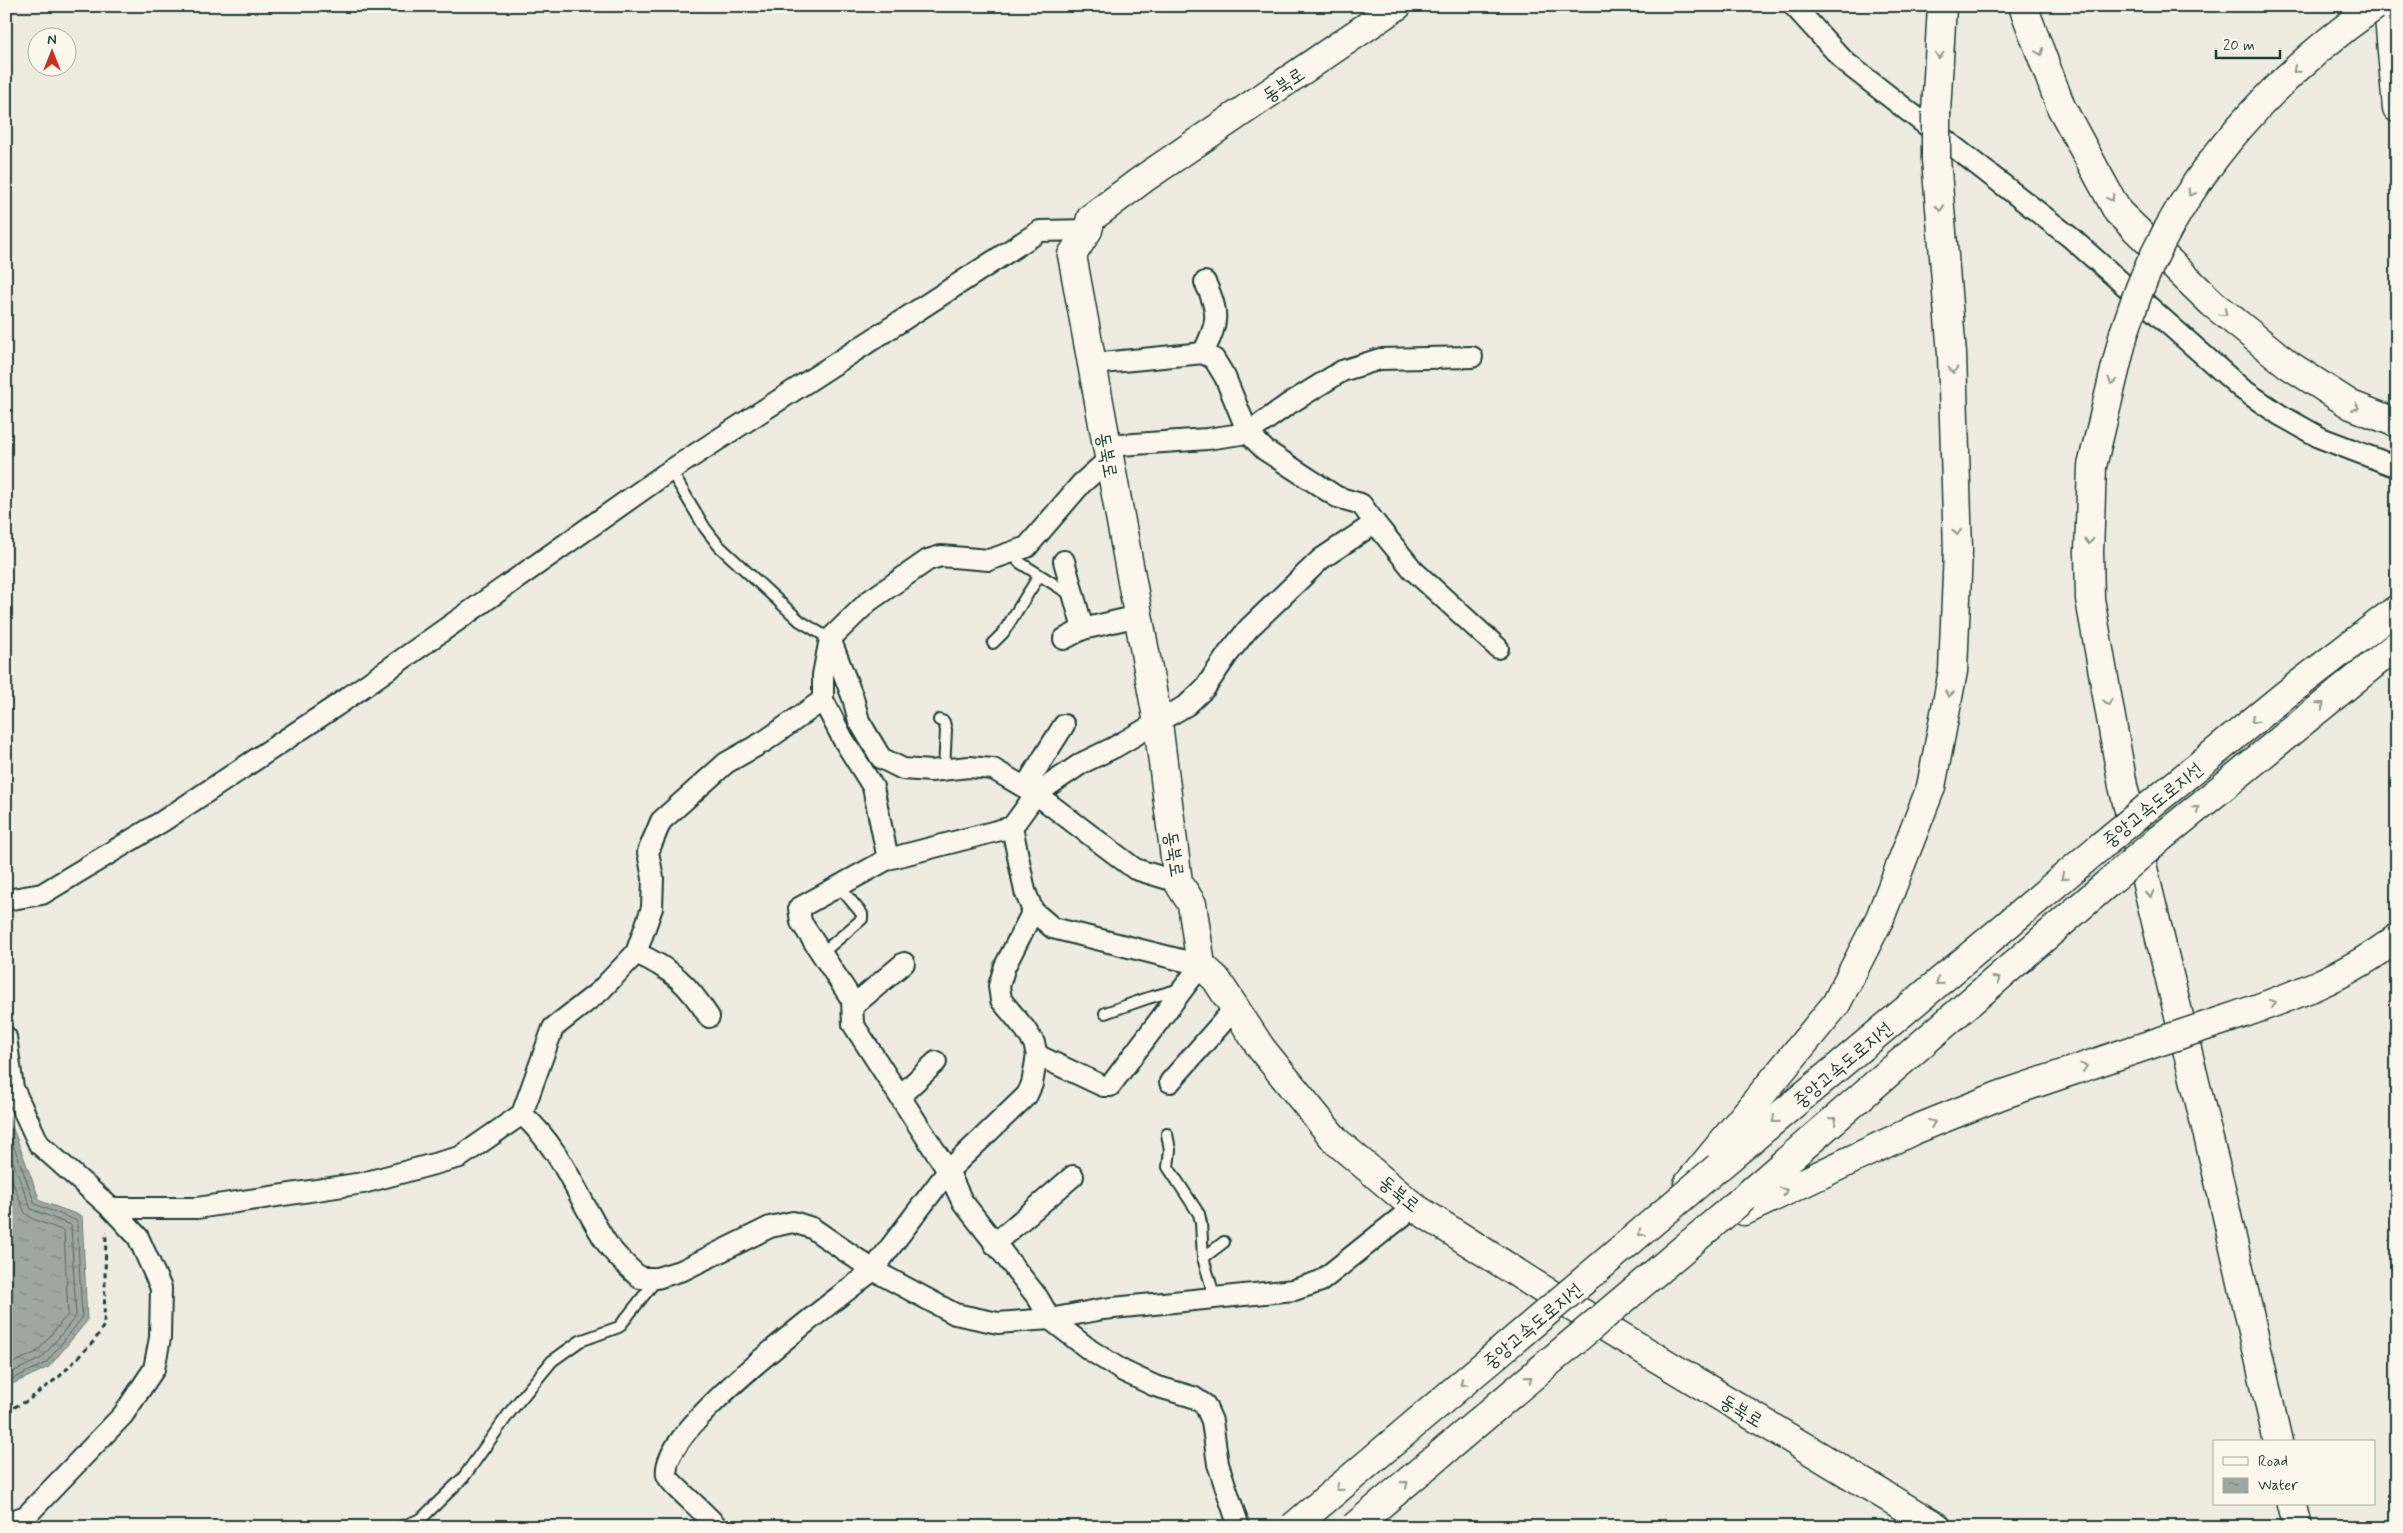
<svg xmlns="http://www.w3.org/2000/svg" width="2403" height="1533" viewBox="0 0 2403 1533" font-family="Mynerve,'Poor Story',sans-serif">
<defs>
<pattern id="water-ripples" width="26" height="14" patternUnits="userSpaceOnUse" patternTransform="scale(1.25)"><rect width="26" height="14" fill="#9fa89f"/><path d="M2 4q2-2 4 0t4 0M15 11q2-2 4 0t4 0" fill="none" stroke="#818a82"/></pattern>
</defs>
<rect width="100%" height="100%" fill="#eeece1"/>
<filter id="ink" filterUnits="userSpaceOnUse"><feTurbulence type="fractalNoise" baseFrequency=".02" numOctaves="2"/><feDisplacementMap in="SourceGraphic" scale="10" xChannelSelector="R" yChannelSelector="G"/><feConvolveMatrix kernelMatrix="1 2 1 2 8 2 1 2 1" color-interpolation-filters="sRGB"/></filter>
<g filter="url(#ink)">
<path fill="url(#water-ripples)" stroke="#6c7d74" d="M6 1110 40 1201 82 1216 87 1321 49 1367 6 1387Z"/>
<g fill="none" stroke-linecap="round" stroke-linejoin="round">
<g stroke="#52685f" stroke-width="1">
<path d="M6 1125 35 1204 77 1221 82 1318 46 1363 6 1382"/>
<path d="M6 1143 31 1209 71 1225 76 1316 42 1358 6 1375"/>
<path d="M6 1165 25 1213 33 1219 64 1231 68 1314 37 1352 6 1366"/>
</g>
<g stroke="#1f3d34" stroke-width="14">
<g id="lane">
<path d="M671 471 705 528 719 546 800 621 830 639"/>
<path d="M1013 551 1019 562 1073 596"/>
<path d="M993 643 1003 633 1039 576"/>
<path d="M939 720 944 722 946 730 944 770"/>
<path d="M822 953 862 919V914L839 886"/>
<path d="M1105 1013 1148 998 1180 989"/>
<path d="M1167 1134 1170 1150 1168 1167 1199 1214 1201 1223 1203 1258 1215 1298"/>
<path d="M1203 1258 1224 1242"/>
<path d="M401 1527 421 1519 463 1478 510 1412 552 1361 580 1341 619 1327 657 1279"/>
</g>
</g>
<g stroke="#1f3d34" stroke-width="24">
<g id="street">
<path d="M1794 6 1845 62 2070 237 2242 389 2280 415 2321 438 2397 467"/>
<path d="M1203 353C1218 323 1220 313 1205 282"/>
<path d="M1106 446 1207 439 1248 433 1287 405 1342 371 1380 359 1472 357"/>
<path d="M1375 523 1413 570 1498 648"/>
<path d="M1064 561 1083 629"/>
<path d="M1064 639 1083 629 1138 616"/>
<path d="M831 641 853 698 859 721 881 758 903 769 931 771 969 767 993 769 1036 794 1135 869 1178 882"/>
<path d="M823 700 843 739 873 787 888 859 799 908 801 922 852 1000 853 1024 948 1171 962 1201 1038 1298 1050 1319 1090 1350 1123 1371 1155 1386 1193 1397 1205 1405 1212 1421 1218 1464 1239 1527"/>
<path d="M1025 787 1064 725"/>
<path d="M1012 827 1025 891 1033 911 1053 928 1201 965 1110 1086H1103L1037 1055"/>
<path d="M888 859 1012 827 1036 794 1082 763 1115 747 1187 705 1205 688 1228 654 1248 629 1321 559 1375 523 1361 504 1337 497 1265 450 1248 433 1225 377 1214 359 1203 353 1092 364"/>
<path d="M6 900 42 894 163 821 336 706 665 474 1040 231 1088 230"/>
<path d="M636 953C672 969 688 984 709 1017"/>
<path d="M854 1005 904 963"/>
<path d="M6 1037 13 1088 39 1144 111 1208 138 1237 161 1288 160 1338 154 1369 123 1415 26 1516 6 1523"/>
<path d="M1170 1082 1235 1008"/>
<path d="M900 1096 936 1062"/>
<path d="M522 1114C565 1153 576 1196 606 1242 615 1256 628 1267 640 1278H657L683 1270 770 1227 793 1222 812 1228 873 1270 948 1171 1027 1095 1032 1084 1037 1055 1034 1043 1025 1029 1001 1000 999 986 1005 966 1033 911"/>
<path d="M111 1208H197L363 1183 460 1157 522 1114 553 1028 600 991 636 953 652 908 653 878 648 852 661 821 726 763 765 741 823 700V675L830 639 869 601 928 560 941 556 989 560 1027 547 1081 484 1108 460"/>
<path d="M994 1244 1073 1176"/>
<path d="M717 1527C709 1516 669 1483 667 1475 658 1429 835 1301 873 1270L955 1314 998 1323 1050 1319 1103 1309 1294 1290 1321 1281 1414 1207"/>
</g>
</g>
<g stroke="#1f3d34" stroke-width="31">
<path id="primary" d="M1397 6 1143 179 1091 218 1088 230 1072 255 1158 723 1178 882 1192 904 1201 965 1216 979 1261 1048 1336 1141 1414 1207 1539 1287 1937 1527"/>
</g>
<g stroke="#1f3d34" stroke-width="31">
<g id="highway">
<path d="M2023 6 2061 107 2118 212 2212 303 2289 365 2351 405 2397 423"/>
<path d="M2388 6 2397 108"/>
<path d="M1936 112 1942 6"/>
<path d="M2124 333 2092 466 2089 552 2090 599 2123 786 2220 1185 2278 1442"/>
<path d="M2148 807 2285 695 2397 609"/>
<path d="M2158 840 2397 645"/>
<path d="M2227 1019C2286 999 2347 977 2397 938"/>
<path d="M1720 1166 2101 846"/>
<path d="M1688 1184 1836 1004 1880 918 1931 787 1953 671 1958 550 1952 354 1936 159"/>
<path d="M1745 1197 2109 882"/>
<path d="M1744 1211 1914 1130 2001 1095 2119 1055"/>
<path d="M2292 1504 2298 1527"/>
</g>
</g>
<path stroke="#1f3d34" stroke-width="3" stroke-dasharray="5 4" stroke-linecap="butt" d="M6 1411 27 1401 60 1376 95 1340 104 1325 106 1232"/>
<use href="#lane" stroke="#fbf7ec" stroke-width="10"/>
<use href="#street" stroke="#fbf7ec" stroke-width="20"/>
<use href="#primary" stroke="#fbf7ec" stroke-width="28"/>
<use href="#highway" stroke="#fbf7ec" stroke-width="28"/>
<g stroke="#1f3d34" stroke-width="31" stroke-linecap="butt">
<g id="highway-bridge">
<path d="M1936 112V159"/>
<path d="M2124 333C2130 317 2135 299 2142 283 2189 170 2275 76 2375 6"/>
<path d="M2101 846 2148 807"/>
<path d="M2109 882 2158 840"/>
<path d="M2119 1055 2227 1019"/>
<path d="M1293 1527 1718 1167"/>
<path d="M1354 1527 1745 1197"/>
</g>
</g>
<use href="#highway-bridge" stroke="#fbf7ec" stroke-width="28"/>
</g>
<defs><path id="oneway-chevron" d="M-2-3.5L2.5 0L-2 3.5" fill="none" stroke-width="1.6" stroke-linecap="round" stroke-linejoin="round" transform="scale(1.25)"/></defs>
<g stroke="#8d9a90">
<use href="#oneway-chevron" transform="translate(2040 52) rotate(69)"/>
<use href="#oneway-chevron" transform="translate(1939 55) rotate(94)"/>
<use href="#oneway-chevron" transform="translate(2296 70) rotate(139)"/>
<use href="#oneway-chevron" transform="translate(2191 193) rotate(123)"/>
<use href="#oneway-chevron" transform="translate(2111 198) rotate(61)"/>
<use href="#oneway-chevron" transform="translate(1940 208) rotate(85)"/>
<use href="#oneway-chevron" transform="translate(2224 313) rotate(39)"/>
<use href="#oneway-chevron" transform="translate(1953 370) rotate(88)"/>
<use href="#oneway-chevron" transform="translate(2112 381) rotate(104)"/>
<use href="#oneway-chevron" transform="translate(2356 407) rotate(23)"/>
<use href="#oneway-chevron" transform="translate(1957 532) rotate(88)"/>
<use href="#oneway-chevron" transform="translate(2089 541) rotate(92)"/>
<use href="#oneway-chevron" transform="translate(1949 694) rotate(99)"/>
<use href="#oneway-chevron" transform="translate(2108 702) rotate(80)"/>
<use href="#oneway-chevron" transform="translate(2321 705) rotate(-40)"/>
<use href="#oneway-chevron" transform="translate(2254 720) rotate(141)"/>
<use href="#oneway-chevron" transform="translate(2196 809) rotate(-40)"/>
<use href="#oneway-chevron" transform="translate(2064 877) rotate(140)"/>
<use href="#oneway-chevron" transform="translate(2150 894) rotate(76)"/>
<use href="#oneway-chevron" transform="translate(1997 979) rotate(-41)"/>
<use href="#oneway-chevron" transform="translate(1939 982) rotate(140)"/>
<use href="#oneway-chevron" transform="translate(2273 1003) rotate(-19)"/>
<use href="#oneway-chevron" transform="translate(2084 1067) rotate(-18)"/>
<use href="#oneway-chevron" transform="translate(1775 1120) rotate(140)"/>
<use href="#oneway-chevron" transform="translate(1834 1120) rotate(-41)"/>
<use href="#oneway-chevron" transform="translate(1932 1123) rotate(-22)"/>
<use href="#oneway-chevron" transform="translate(1784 1191) rotate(-25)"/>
<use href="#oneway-chevron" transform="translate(1641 1233) rotate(140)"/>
<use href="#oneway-chevron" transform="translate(1529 1379) rotate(-40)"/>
<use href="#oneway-chevron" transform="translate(1463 1383) rotate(140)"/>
<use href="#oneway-chevron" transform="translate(1405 1484) rotate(-40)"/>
<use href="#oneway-chevron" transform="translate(1339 1488) rotate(140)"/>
</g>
</g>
<g text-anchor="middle" stroke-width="4" stroke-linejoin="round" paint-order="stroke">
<g font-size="19" fill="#1f3d34" stroke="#fbf7ec">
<text transform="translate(1283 84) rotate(-34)" y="7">동북로</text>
<text transform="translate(1108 455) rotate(80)" y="7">동북로</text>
<text transform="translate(2152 804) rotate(-39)" y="7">중앙고속도로지선</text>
<text transform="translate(1175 854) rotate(81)" y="7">동북로</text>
<text transform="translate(1842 1064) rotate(-40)" y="7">중앙고속도로지선</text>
<text transform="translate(1400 1193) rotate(39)" y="7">동북로</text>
<text transform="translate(1532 1325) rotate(-40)" y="7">중앙고속도로지선</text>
<text transform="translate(1742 1410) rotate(31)" y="7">동북로</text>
</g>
</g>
<rect width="2403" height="1533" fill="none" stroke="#fbf7ec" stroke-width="25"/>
<rect x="12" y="12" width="2378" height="1508" fill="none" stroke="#1f3d34" stroke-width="2" filter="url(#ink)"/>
<rect x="2213" y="1440" width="162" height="65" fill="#fbf7ec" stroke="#a3ada2"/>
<rect x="2223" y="1457" width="25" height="8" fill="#fbf7ec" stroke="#a3ada2"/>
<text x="2258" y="1466" font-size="15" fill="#1f3d34">Road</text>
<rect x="2223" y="1478" width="25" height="15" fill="url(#water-ripples)" stroke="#a3ada2"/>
<text x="2258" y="1490" font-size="15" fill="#1f3d34">Water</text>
<g transform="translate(52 52)"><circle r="24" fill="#fbf7ec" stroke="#a3ada2"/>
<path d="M0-4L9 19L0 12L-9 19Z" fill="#c8321e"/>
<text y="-8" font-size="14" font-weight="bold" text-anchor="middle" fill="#1f3d34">N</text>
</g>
<path d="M2216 50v8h64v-8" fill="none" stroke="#1f3d34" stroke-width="2.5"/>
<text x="2223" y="50" font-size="15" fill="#1f3d34" stroke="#fbf7ec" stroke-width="4" paint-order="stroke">20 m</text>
</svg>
